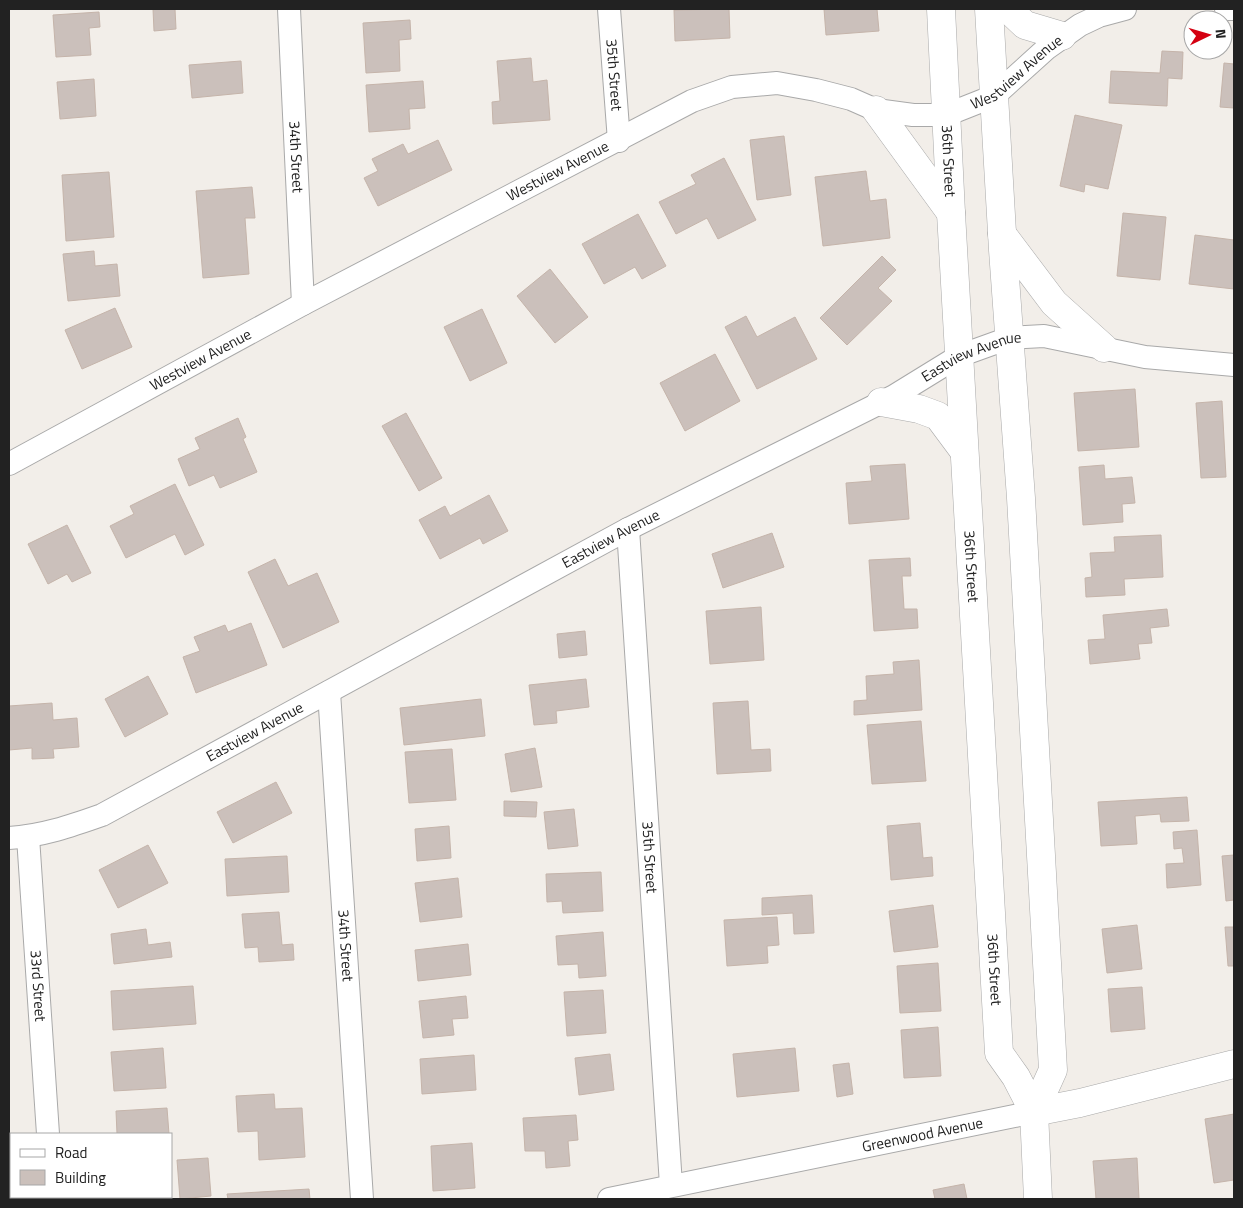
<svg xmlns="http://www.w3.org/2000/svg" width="1243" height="1208" viewBox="0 0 1243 1208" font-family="'Titillium Web',sans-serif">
<rect width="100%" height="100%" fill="#f2eee9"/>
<g fill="#cbc0bb" stroke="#c5b4aa">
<path d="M153 9H175L176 29 154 31Z"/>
<path d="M729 9 730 38 675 41 674 10Z"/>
<path d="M824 9H877L879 31 826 35Z"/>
<path d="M99 12 100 27 89 28 91 55 56 57 53 15Z"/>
<path d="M410 20 411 39 399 40 400 71 366 73 363 23Z"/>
<path d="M1162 51 1183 52 1182 79 1168 78 1167 106 1109 103 1111 71 1160 73Z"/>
<path d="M531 58 533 82 547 80 550 120 493 124 492 102 500 101 497 61Z"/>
<path d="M241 61 243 93 192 98 189 65Z"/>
<path d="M1224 63 1234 64V108L1220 107Z"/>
<path d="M94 79 96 116 60 119 57 82Z"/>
<path d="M423 81 425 108 409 109 410 129 369 132 366 85Z"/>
<path d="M1075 115 1122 125 1108 189 1085 184 1084 192 1060 186Z"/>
<path d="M784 136 791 195 757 200 750 140Z"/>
<path d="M438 140 452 170 378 206 364 178 378 171 372 159 403 144 408 154Z"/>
<path d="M724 158 756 220 718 239 707 218 676 234 659 202 696 184 691 175Z"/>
<path d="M866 171 870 201 886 199 890 238 823 246 815 177Z"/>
<path d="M109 172 114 237 66 241 62 175Z"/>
<path d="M252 187 255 218H245L249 274 203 278 196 191Z"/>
<path d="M1123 213 1166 217 1160 280 1117 276Z"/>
<path d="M638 214 666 266 642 279 635 267 604 284 582 244Z"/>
<path d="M1195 235 1234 240V289L1189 284Z"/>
<path d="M94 251 95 266 117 264 120 296 68 301 63 254Z"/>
<path d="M882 256 896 270 878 288 892 301 847 345 820 318Z"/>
<path d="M550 269 588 317 555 343 517 296Z"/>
<path d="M115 308 132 347 82 369 65 330Z"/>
<path d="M482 309 507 363 470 381 444 327Z"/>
<path d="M746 316 757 337 795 317 817 359 757 389 725 327Z"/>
<path d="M715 354 740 401 685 431 660 383Z"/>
<path d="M1135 389 1139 447 1078 451 1074 393Z"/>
<path d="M1222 401 1226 477 1201 478 1196 403Z"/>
<path d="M406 413 442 478 419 491 382 426Z"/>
<path d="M238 418 246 437 243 439 257 472 220 488 214 475 189 486 178 459 200 449 195 438Z"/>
<path d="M905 464 909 519 849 524 846 483 872 481 870 466Z"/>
<path d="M1104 465 1105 479 1132 477 1135 503 1122 504 1123 522 1083 525 1079 467Z"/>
<path d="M175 484 204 545 185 555 175 534 126 558 110 526 134 514 130 506Z"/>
<path d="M489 495 508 531 483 544 480 538 440 559 419 520 445 506 450 516Z"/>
<path d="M67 525 91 573 72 582 67 574 48 584 28 544Z"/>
<path d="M772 533 784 567 723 588 712 554Z"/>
<path d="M1161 535 1163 577 1124 579 1125 595 1086 597 1085 578 1092 577 1090 553 1115 552 1114 537Z"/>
<path d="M910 558 911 576H902L904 609H917L918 628 874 631 869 560Z"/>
<path d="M275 559 288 586 317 573 339 622 283 648 248 572Z"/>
<path d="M761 607 764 660 710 664 706 611Z"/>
<path d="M1167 609 1169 626 1150 628 1152 643 1138 644 1140 659 1090 664 1088 640 1105 639 1103 615Z"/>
<path d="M251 623 267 665 196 693 183 657 200 651 194 637 225 625 228 632Z"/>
<path d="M585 631 587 655 559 658 557 634Z"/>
<path d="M919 660 922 710 854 715V701L867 700 866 676 894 674 893 662Z"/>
<path d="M148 676 168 714 125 737 105 699Z"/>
<path d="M586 679 589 707 556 711 557 723 534 725 529 685Z"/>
<path d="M481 699 485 736 404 745 400 708Z"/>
<path d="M748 701 751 750 770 749 771 771 717 774 713 703Z"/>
<path d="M52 703 53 720 77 718 79 747 53 749 54 758 32 759V748L9 750V706Z"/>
<path d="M921 721 926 781 872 784 867 725Z"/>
<path d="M535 748 542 787 511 792 505 754Z"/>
<path d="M452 749 456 800 409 803 405 752Z"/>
<path d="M276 782 292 813 233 843 217 812Z"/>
<path d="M1187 797 1189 821 1161 822 1160 814 1135 816 1137 844 1101 846 1098 802Z"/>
<path d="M504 801 537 802 536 817 504 816Z"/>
<path d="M574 809 578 846 548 849 544 812Z"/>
<path d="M920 823 923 858 932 857 933 876 891 880 887 826Z"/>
<path d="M449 826 451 858 417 861 415 829Z"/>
<path d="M1197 830 1201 885 1167 888 1166 864 1184 863 1182 848 1174 849 1173 832Z"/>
<path d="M148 845 168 883 118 908 99 870Z"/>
<path d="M1234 855V900L1226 901 1222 856Z"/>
<path d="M287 856 289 892 227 896 225 859Z"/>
<path d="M601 872 603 911 563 913 562 901 547 902 546 874Z"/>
<path d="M458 878 462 917 420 922 415 883Z"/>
<path d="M812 895 814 933 794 934 793 913 762 915V898Z"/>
<path d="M933 905 938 947 894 952 889 911Z"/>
<path d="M279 912 282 945 293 944 294 960 259 962 258 947 245 948 242 914Z"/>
<path d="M777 917 779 945 767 946 768 963 727 966 724 920Z"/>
<path d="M1137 925 1142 969 1107 973 1102 929Z"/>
<path d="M1225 927H1234V966H1228Z"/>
<path d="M146 929 148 945 170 942 172 957 114 964 111 934Z"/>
<path d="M603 932 606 976 579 978 578 964 558 965 556 936Z"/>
<path d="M468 944 471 975 418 981 415 950Z"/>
<path d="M938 963 941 1011 900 1013 897 966Z"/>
<path d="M193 986 196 1024 113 1030 111 991Z"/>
<path d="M1142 987 1145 1029 1111 1032 1108 989Z"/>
<path d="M603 990 606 1033 567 1036 564 992Z"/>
<path d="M466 996 468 1018 452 1019 454 1035 423 1038 419 1001Z"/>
<path d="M938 1027 941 1076 904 1078 901 1030Z"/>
<path d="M163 1048 166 1088 114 1091 111 1052Z"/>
<path d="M795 1048 799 1091 737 1097 733 1054Z"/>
<path d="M610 1054 614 1090 579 1095 575 1058Z"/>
<path d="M474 1055 476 1090 422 1094 420 1059Z"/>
<path d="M849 1063 853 1094 837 1097 833 1065Z"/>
<path d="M274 1094 275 1109 302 1108 305 1157 259 1160 258 1131 238 1132 236 1096Z"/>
<path d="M167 1108 169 1134H117L116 1111Z"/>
<path d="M1234 1114V1180L1214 1183 1205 1119Z"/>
<path d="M576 1115 578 1140 568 1141 570 1166 546 1168 545 1151H525L523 1118Z"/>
<path d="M472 1143 475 1188 433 1191 431 1146Z"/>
<path d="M208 1158 211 1196 180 1199 177 1160Z"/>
<path d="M1137 1158 1139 1199H1096L1093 1161Z"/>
<path d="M964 1184 967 1199H935L933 1190Z"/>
<path d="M309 1189 310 1199H228L227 1194Z"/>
</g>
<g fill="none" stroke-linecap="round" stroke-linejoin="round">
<g stroke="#a9a9a9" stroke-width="24">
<g id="minor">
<path id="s1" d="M289 9 303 304"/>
<path id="s2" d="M609 9 619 141"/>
<path d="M1226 9H1234"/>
<path id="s3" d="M9 464 303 304 692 101 732 87 777 83 816 90 851 99 876 110 913 115H946L994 96 1046 49 1080 25 1099 16 1125 9"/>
<path id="s4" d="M628 529 671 1185"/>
<path id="s5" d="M329 692 362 1199"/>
<path id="s6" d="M28 837 48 1134"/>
<path id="s7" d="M9 838C42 836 71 826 102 815L628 529 894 396 959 356 1009 338 1044 336 1145 357 1234 365"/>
<path d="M52 1197V1199"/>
<path id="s8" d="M609 1199 1034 1112"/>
</g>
</g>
<g stroke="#a9a9a9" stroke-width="29">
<g id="tertiary">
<path id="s9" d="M941 9 951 213 999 1053 1016 1077 1034 1112 1038 1199"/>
<path d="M989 9 1003 250 1021 498 1053 1070 1034 1112"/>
<path d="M1008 9 1025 25 1062 36"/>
<path d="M876 110 951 213"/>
<path d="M1002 234 1054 303 1104 348"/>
<path d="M881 402 919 409 938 416 964 451"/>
<path d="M1034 1112 1080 1103 1234 1064"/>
</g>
</g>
<use href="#minor" stroke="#fff" stroke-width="22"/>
<use href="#tertiary" stroke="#fff" stroke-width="28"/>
</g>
<g text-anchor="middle" stroke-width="4.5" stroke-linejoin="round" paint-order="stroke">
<g font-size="15" fill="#222" stroke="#fff">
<text dy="5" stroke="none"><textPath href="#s3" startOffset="1118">Westview Avenue</textPath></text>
<text dy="5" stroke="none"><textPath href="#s2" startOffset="66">35th Street</textPath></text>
<text dy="5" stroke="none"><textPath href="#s1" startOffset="148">34th Street</textPath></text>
<text dy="5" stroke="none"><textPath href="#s9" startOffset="152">36th Street</textPath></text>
<text dy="5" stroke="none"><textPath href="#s3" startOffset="622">Westview Avenue</textPath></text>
<text dy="5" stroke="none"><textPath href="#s7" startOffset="1080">Eastview Avenue</textPath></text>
<text dy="5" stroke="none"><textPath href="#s3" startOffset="218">Westview Avenue</textPath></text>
<text dy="5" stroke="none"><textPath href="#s7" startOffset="675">Eastview Avenue</textPath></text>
<text dy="5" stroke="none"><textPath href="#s9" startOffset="558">36th Street</textPath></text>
<text dy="5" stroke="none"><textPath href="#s7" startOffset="270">Eastview Avenue</textPath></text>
<text dy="5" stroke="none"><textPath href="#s4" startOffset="329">35th Street</textPath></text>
<text dy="5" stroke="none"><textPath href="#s5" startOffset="254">34th Street</textPath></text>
<text dy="5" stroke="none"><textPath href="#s9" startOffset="962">36th Street</textPath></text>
<text dy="5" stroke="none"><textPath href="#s6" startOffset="149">33rd Street</textPath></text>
<text dy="5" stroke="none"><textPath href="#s8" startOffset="320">Greenwood Avenue</textPath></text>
</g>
</g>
<rect width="1243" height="1208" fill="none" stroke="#222222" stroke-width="20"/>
<rect x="10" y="1133" width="162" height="65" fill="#ffffff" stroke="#a7a7a7"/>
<rect x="20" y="1149" width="25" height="8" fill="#ffffff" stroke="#a7a7a7"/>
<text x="55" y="1158" font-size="15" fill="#222222">Road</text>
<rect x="20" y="1170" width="25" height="15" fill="#cbc0bb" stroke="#a7a7a7"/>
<text x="55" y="1183" font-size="15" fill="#222222">Building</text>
<g transform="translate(1208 35) rotate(85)"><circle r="24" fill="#ffffff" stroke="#a7a7a7"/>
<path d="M0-4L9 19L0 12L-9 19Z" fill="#d40011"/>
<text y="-8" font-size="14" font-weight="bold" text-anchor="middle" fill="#222222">N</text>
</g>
</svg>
